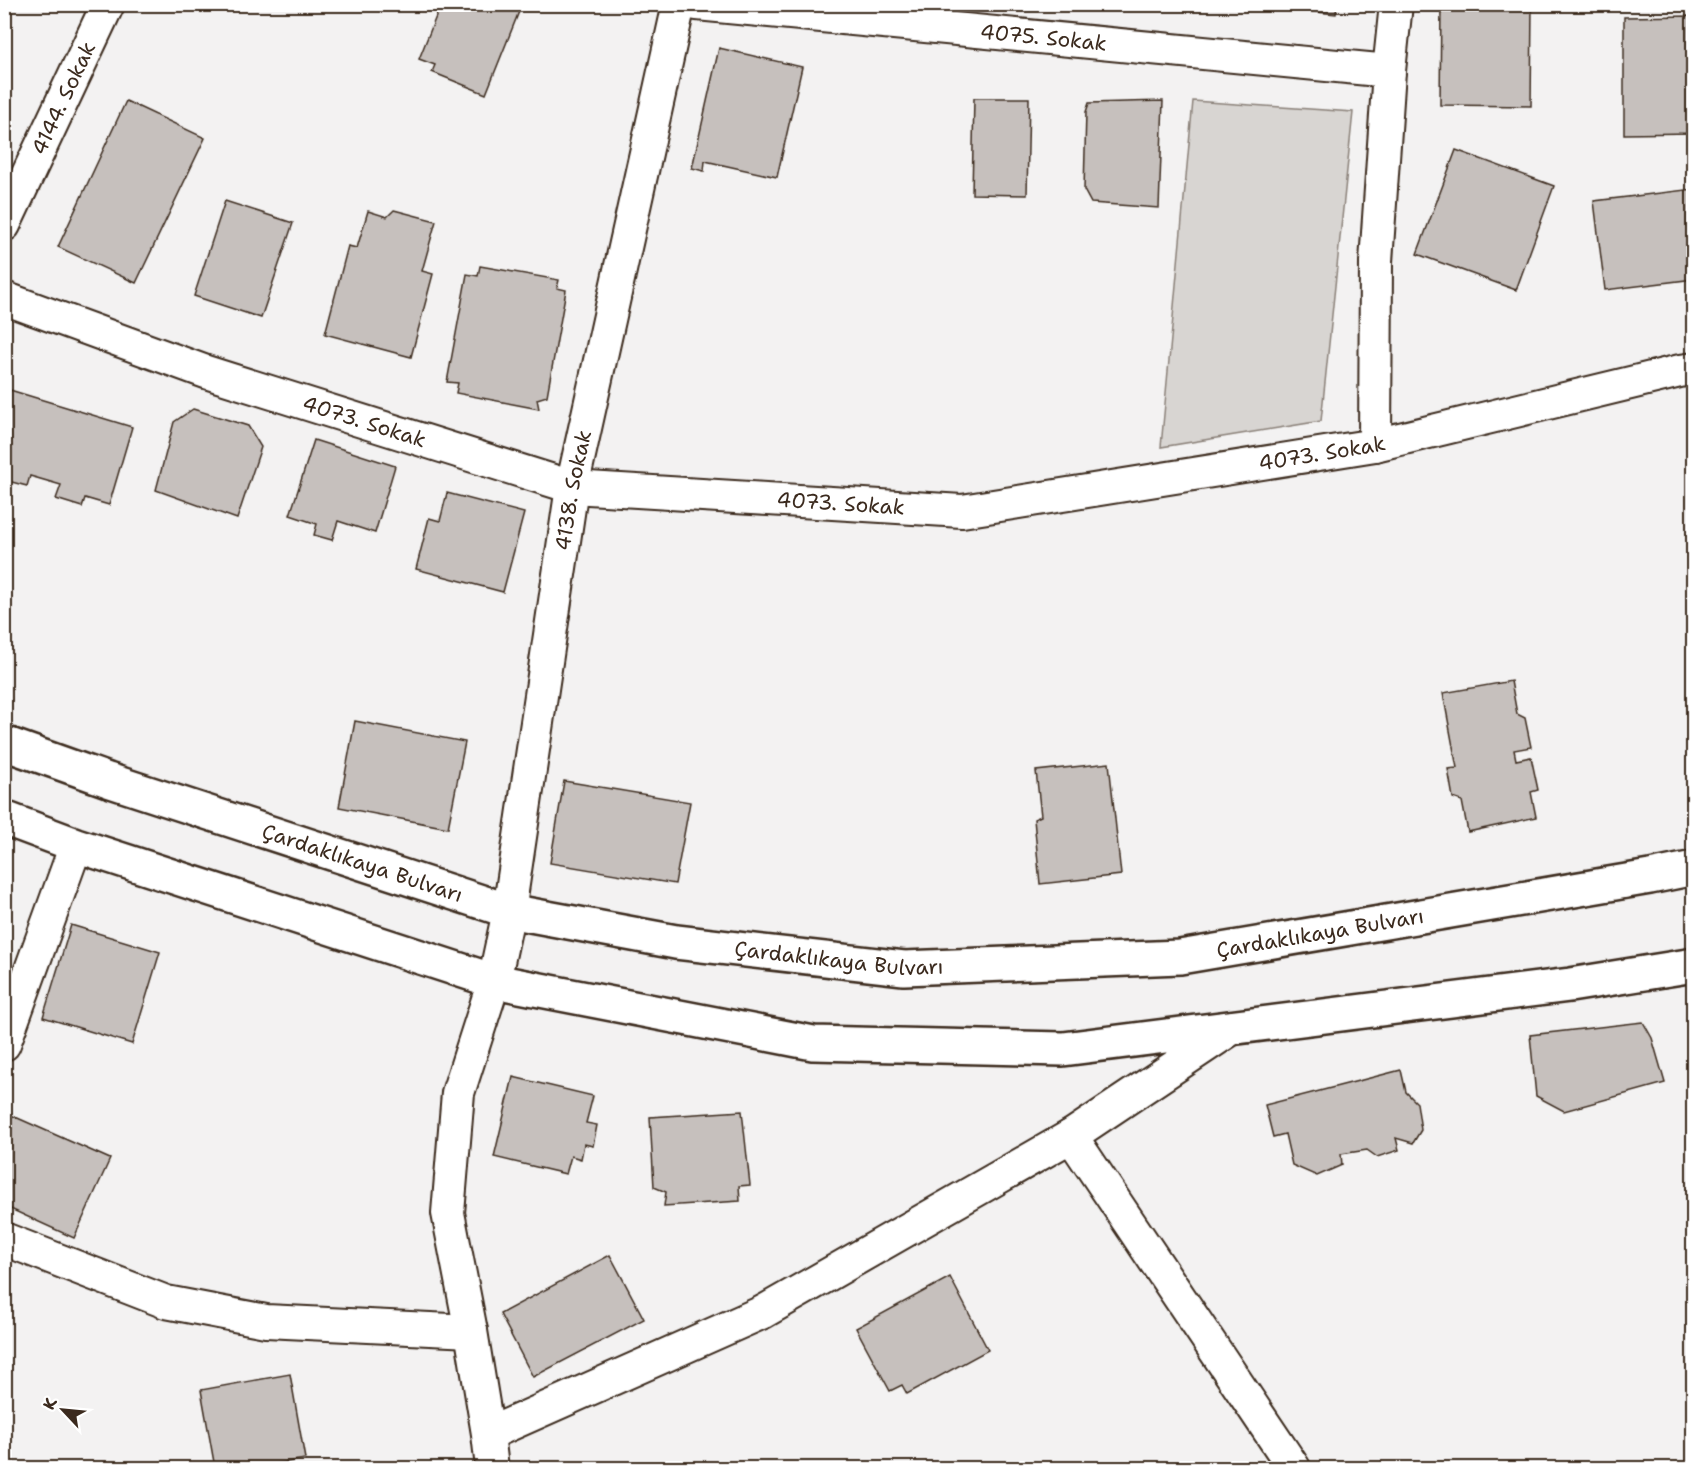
<svg xmlns="http://www.w3.org/2000/svg" width="1698" height="1473" viewBox="0 0 1698 1473" font-family="'Shantell Sans',sans-serif">
<rect width="100%" height="100%" fill="#f3f2f2"/>
<filter id="ink" filterUnits="userSpaceOnUse"><feTurbulence type="fractalNoise" baseFrequency=".0167" numOctaves="2"/><feDisplacementMap in="SourceGraphic" scale="12" xChannelSelector="R" yChannelSelector="G"/><feConvolveMatrix kernelMatrix="1 2 1 2 8 2 1 2 1" color-interpolation-filters="sRGB"/></filter>
<g filter="url(#ink)">
<path fill="#d8d5d2" stroke="#8a8078" stroke-width="1.5" d="M1193 101 1353 112 1321 421 1161 447Z"/>
<g fill="#c6c0bd" stroke="#3b2a1e" stroke-width="1.5">
<path d="M441 4H522L486 94 432 72 435 65 419 59Z"/>
<path d="M1238 4H1337L1336 14Z"/>
<path d="M1441 4H1532L1531 106 1440 105Z"/>
<path d="M1694 16V133L1624 134V17Z"/>
<path d="M719 48 802 67 777 177 705 161 704 171 692 168Z"/>
<path d="M974 98H1029L1027 195 972 194Z"/>
<path d="M126 101 205 138 136 283 58 247Z"/>
<path d="M1163 101 1159 208 1091 203 1084 190 1086 112 1089 103Z"/>
<path d="M1456 150 1554 186 1516 290 1417 254Z"/>
<path d="M1694 189V279L1605 290 1594 201Z"/>
<path d="M225 201 293 223 261 318 194 296Z"/>
<path d="M394 210 436 221 422 271 433 274 411 357 325 334 348 246 357 248 368 211 387 217Z"/>
<path d="M480 266 559 280 557 288 566 290 547 396 537 399 539 409 456 393 458 383 447 382 467 274 478 276Z"/>
<path d="M10 390 132 427 109 505 85 498 82 507 56 499 61 485 30 476 27 486 4 480V408Z"/>
<path d="M193 409 248 426 261 447 237 519 156 490 174 422Z"/>
<path d="M314 440 395 466 375 533 338 521 332 540 314 535 317 524 290 515Z"/>
<path d="M447 493 524 513 503 592 416 569 429 518 440 521Z"/>
<path d="M1511 681 1517 714 1525 718 1531 747 1514 750 1516 760 1531 757 1538 790 1531 792 1536 817 1468 832 1462 801 1453 798 1448 769 1457 768 1443 693Z"/>
<path d="M355 721 465 742 448 828 339 807Z"/>
<path d="M1109 763 1121 875 1040 884 1034 819 1041 816 1036 771Z"/>
<path d="M564 781 690 802 675 884 550 863Z"/>
<path d="M71 925 160 952 132 1044 43 1017Z"/>
<path d="M1643 1022 1652 1038 1665 1083 1564 1111 1536 1096 1530 1035Z"/>
<path d="M1401 1070 1406 1092 1417 1103 1421 1130 1413 1143 1396 1138 1399 1150 1377 1157 1367 1150 1341 1154 1342 1165 1317 1176 1292 1165 1285 1134 1273 1137 1265 1105Z"/>
<path d="M513 1077 593 1096 586 1123 597 1125 593 1146 584 1144 581 1159 571 1156 566 1174 494 1157Z"/>
<path d="M742 1111 750 1185 739 1186 740 1201 664 1206 666 1192 654 1187 650 1117Z"/>
<path d="M4 1112 110 1159 74 1238 4 1206Z"/>
<path d="M610 1255 644 1319 533 1377 500 1314Z"/>
<path d="M950 1277 988 1350 907 1394 902 1385 890 1391 856 1328Z"/>
<path d="M290 1374 305 1459 252 1468H215L201 1390Z"/>
</g>
<g fill="none" stroke-linecap="round" stroke-linejoin="round">
<g stroke="#3b2a1e" stroke-width="36">
<g id="minor">
<path id="s1" d="M697 4 1389 71"/>
<path id="s2" d="M4 225 108 4"/>
<path id="s3" d="M4 298 206 372 572 487 962 511 1375 445 1680 371 1694 369"/>
<path d="M1375 445 1376 262 1389 71 1396 4"/>
<path d="M4 1044 76 845"/>
<path d="M1071 1136 1294 1468"/>
<path d="M4 1239 166 1302 266 1321 471 1331"/>
<path d="M488 1434 763 1312 1071 1136 1234 1027"/>
<path id="s4" d="M492 1468 488 1434 471 1331 448 1213 458 1093 494 981 509 911 572 487 679 4"/>
</g>
</g>
<g stroke="#3b2a1e" stroke-width="38">
<g id="secondary">
<path id="s5" d="M4 743 108 780 509 911 676 942 904 968 1180 957 1650 877 1694 868"/>
<path d="M4 818 76 845 494 981 813 1043 1063 1049 1570 985 1694 965"/>
</g>
</g>
<use href="#minor" stroke="#fff" stroke-width="32"/>
<use href="#secondary" stroke="#fff" stroke-width="33"/>
</g>
</g>
<g text-anchor="middle" stroke-width="4.5" stroke-linejoin="round" paint-order="stroke">
<g font-size="21" fill="#3b2a1e" stroke="#fff">
<text dy="7" stroke="none"><textPath href="#s1" startOffset="348">4075. Sokak</textPath></text>
<text dy="7" stroke="none"><textPath href="#s2" startOffset="140">4144. Sokak</textPath></text>
<text dy="7" stroke="none"><textPath href="#s3" startOffset="381">4073. Sokak</textPath></text>
<text dy="7" stroke="none"><textPath href="#s3" startOffset="1354">4073. Sokak</textPath></text>
<text dy="7" stroke="none"><textPath href="#s4" startOffset="994">4138. Sokak</textPath></text>
<text dy="7" stroke="none"><textPath href="#s3" startOffset="868">4073. Sokak</textPath></text>
<text dy="7" stroke="none"><textPath href="#s5" startOffset="378">Çardaklıkaya Bulvarı</textPath></text>
<text dy="7" stroke="none"><textPath href="#s5" startOffset="1350">Çardaklıkaya Bulvarı</textPath></text>
<text dy="7" stroke="none"><textPath href="#s5" startOffset="866">Çardaklıkaya Bulvarı</textPath></text>
</g>
</g>
<rect width="1698" height="1473" fill="none" stroke="#fff" stroke-width="24"/>
<rect x="12" y="12" width="1674" height="1449" fill="none" stroke="#3b2a1e" stroke-width="2" filter="url(#ink)"/>
<g transform="translate(63 1410) rotate(296)" stroke="#ffffff" stroke-width="4.5" paint-order="stroke">
<path d="M0-4.5L10 22L0 15L-10 22Z" fill="#3b2a1e"/>
<text y="-9" font-size="16" font-weight="bold" text-anchor="middle" fill="#3b2a1e">K</text>
</g>
</svg>
